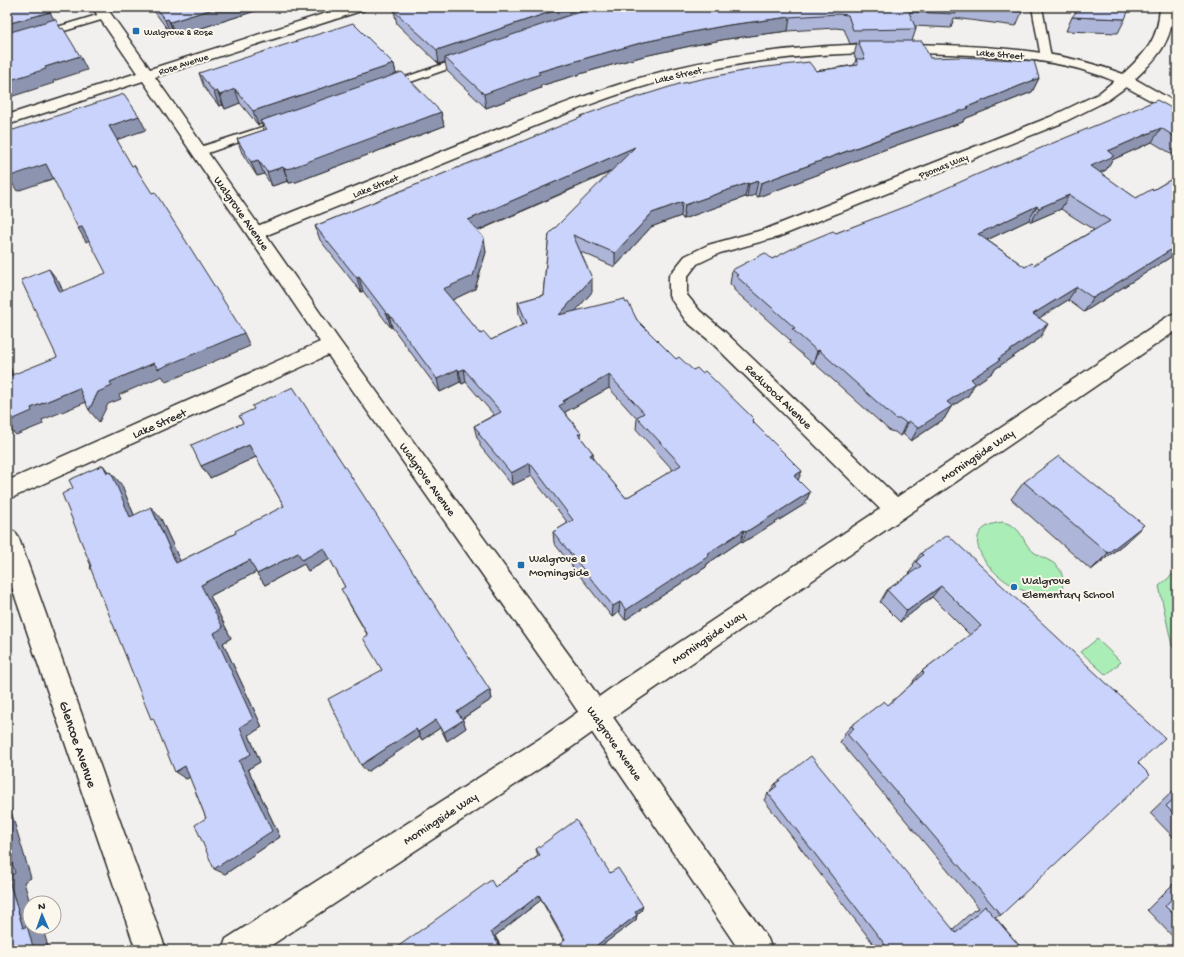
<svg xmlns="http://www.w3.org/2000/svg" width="1184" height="957" viewBox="0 0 1184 957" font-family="'Gochi Hand',sans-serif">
<rect width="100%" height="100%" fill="#f1f0ef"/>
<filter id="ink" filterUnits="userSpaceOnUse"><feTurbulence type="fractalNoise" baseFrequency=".025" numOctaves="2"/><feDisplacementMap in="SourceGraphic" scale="8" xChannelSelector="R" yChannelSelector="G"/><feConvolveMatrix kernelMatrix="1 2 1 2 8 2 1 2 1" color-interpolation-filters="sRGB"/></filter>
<g filter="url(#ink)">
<g fill="#aaedb7" stroke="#6a8c71">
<path d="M1003 522C1025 528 1020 542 1035 553 1042 558 1051 560 1057 566 1063 573 1064 580 1062 589 1020 617 935 529 1003 522Z"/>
<path d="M1177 571V650L1172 646 1159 586Z"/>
<path d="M1097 639 1121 662 1106 675 1081 652Z"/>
</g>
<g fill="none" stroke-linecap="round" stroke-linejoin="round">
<g stroke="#2b2b2b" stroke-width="3">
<g id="lane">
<path d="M1032 7H1042L1051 58 1050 60H1042L1041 58Z"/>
<path d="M104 13 108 14 109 16 108 18 7 48V42Z"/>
<path d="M467 56 471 57 472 59 471 61 393 88 389 89 384 86 385 84Z"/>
<path d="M284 120 288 121 290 123 288 125 202 155H194L192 152 194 149Z"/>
</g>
</g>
<g stroke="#2b2b2b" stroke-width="3">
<g id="street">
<path d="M1160 7H1174C1172 42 1159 56 1135 79L1177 103V114L1172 112 1126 87 1108 100 1062 123 778 237 720 253 697 264 687 277V295L700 311 725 332 897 497 1170 315 1177 313V330L635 702 565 752 264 950H222L226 939 547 734 617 684 880 509 711 342 686 321 669 296V276L685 256 708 245 766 229 1050 117 1098 94 1114 81C1063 59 1003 56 948 54 857 50 762 55 674 78 610 94 550 120 489 145 414 176 338 206 262 237L256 239 250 237 247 233 250 229C326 198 402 168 478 137 542 112 605 86 672 69 760 48 853 41 944 45 1004 47 1066 52 1123 74 1146 52 1158 41 1160 7Z"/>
<path d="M7 529 15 532 19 539 166 950H136L7 573Z"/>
</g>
</g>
<g stroke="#2b2b2b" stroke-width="3">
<path id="secondary" d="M92 7H106L150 69 345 7H366L364 10 155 77 339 340 580 670 768 939 772 950H739L562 688 328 355 7 500V481L320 342 143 81 7 125V115L137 73Z"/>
</g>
<use href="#lane" fill="#fbf7ec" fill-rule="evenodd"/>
<use href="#street" fill="#fbf7ec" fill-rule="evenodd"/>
<use href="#secondary" fill="#fbf7ec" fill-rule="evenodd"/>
</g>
<g fill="#adb5d8" stroke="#2b2b2b" fill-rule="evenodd">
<path d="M151 7H268L176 36 174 33 171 34Z"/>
<path d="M406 7H1021L1022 12 1016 26 954 18 951 28 915 26 916 29 912 41 930 58 1039 78 1032 92 964 119 963 122 897 145 758 197 755 195 747 198 745 197 683 219 681 216 651 227 615 267 581 252 592 292 575 311 626 303 637 320 676 359 693 370 702 373 753 418 752 422 798 481 810 492 805 504 742 543 741 541 707 564 706 567 625 620 619 612 612 617 554 543 553 532 568 523 531 476 512 485 480 446V442L477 438 474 426 494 415 466 382 462 384 460 382 440 392 392 327 391 328 363 291 361 292 320 240 315 226 581 118V116L816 71 854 65 856 59 854 55 857 43 850 44 844 29 835 28 788 31 727 39 695 45 644 56 590 71 540 86 541 88 486 108 447 71 445 62 439 64 397 24 394 11ZM611 172 549 234 543 295 518 302 519 315 523 325 491 340 481 334 452 300 475 289 486 252 478 231ZM609 388 637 419 636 429 673 470 626 498 593 459V453L581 438V433L565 413V412Z"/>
<path d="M1072 17 1125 19 1118 33 1066 31Z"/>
<path d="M394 64 396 74 441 112 444 126 296 182 289 183 288 181 272 186 264 174 257 176 242 153 237 139 264 130 262 124 258 125 240 103 225 109 223 105 219 106 204 87 199 73Z"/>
<path d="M1177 111V157L1152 142 1112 160 1106 170 1100 173 1136 198 1153 190 1177 176V253L1084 312 1068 300 1039 318 1040 338 995 369 992 373 974 385 968 396 951 407 944 419 911 441 903 434 900 436 895 432 890 431 814 363 813 364 789 343 790 340 734 290V288L730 284 732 270 772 259 836 233ZM1061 209 1094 230 1034 265 1025 267 987 240 1029 220 1031 222Z"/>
<path d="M243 423 490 690 492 699 462 719 466 728 447 741 440 728 422 740 420 737 367 772 382 670 368 636 347 600 345 587 330 559 308 571 304 564 265 585 256 572 210 596 231 638 223 643 262 727 249 735 260 762 248 769 280 837 225 874 206 818 190 777 186 779 91 566 109 472 121 484 134 515 161 519 180 561 236 533 284 506 256 457 210 478 201 466Z"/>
<path d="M1024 482 1126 542 1091 570 1011 499Z"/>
<path d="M921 553 1138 763 1001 915 995 917 1023 950H878L764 800 768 793 770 792V791L775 784 953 929 974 910 979 908 840 742 845 735 844 734 851 726 888 705 914 682 913 681 922 671 970 635 932 597 900 622 880 602 887 590 910 574 909 573 914 566 913 565Z"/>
<path d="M1177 787V841L1150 813Z"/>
<path d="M536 849 610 873 643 906 641 911 637 914V915L636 920 598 948 564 941 541 900 495 936 503 950H393L495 887 538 856Z"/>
<path d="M1177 880V941L1147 910Z"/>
</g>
<g fill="#8d94b0" stroke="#2b2b2b">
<path d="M219 7H268L176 36 170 22Z"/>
<path d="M565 7H624L445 58V62L439 64 437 50Z"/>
<path d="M50 12 57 25 7 40V24Z"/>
<path d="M790 17 788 31 727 39 695 45 644 56 590 71 540 86 541 88 486 108 484 94 538 72 590 57 644 42 697 31 729 25Z"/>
<path d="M168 19 174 33 171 34 165 20Z"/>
<path d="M80 56 87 70 53 81 54 83 7 98V81L45 67Z"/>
<path d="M394 64 397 78 260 121 262 124 258 125 253 111Z"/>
<path d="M1039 78 1032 92 964 119 963 122 897 145 758 197 761 183 967 107Z"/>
<path d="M235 89 240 103 225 109 220 95Z"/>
<path d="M217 91 223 105 219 106 214 92Z"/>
<path d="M441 112 444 126 296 182 289 183 284 169Z"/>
<path d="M139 116 146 130 116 140 109 126Z"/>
<path d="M1161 128 1152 142 1112 160 1106 170 1083 180 1091 166 1108 151Z"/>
<path d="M635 147 634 161 470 234 468 220Z"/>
<path d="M258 160 264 174 257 176 251 162Z"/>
<path d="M46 164 55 178 17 191 12 183 7 184V173Z"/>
<path d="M283 167 288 181 272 186 267 172Z"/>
<path d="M758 181 755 195 747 198 749 184Z"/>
<path d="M748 183 745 197 683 219 685 205Z"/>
<path d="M1069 195 1061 209 1031 222 1039 208Z"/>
<path d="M682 202 681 216 651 227 615 267V253L652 213Z"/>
<path d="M1037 206 1029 220 972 247 978 234Z"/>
<path d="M82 227 90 240 86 242 78 228Z"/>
<path d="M484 238 486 252 475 289 446 303 443 289Z"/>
<path d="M1177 246V253L1084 312 1093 298Z"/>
<path d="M49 269 59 282 69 305 60 292Z"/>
<path d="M359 277 363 291 361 292 357 278Z"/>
<path d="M592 278V292L560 329 559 315Z"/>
<path d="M1077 287 1068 300 1025 327 1033 314Z"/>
<path d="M387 314H389L392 327 391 328Z"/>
<path d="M1048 324 1040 338 995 369 992 373 974 385 968 396 951 407 944 419 911 441 918 428 971 379 998 359Z"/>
<path d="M244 333 250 346 166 382 162 376 119 395 121 399 108 404 99 422 89 410 98 392 110 382 154 363Z"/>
<path d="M819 350 814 363 813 364 817 351Z"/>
<path d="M7 364 11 369 17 391 7 379Z"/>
<path d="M458 369 460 382 440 392 437 379Z"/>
<path d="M464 369 466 382 462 384 459 371Z"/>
<path d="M609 375V388L565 412V415L559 406 563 401Z"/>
<path d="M79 388 89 401 42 420 43 424 16 435 12 431 7 433V422L31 408Z"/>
<path d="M909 421 903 434 900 436 906 423Z"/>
<path d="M581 433V445L578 434Z"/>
<path d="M249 445 256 457 210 478 201 466Z"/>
<path d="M593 453V465L590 455Z"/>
<path d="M530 463 531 476 512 485 511 473Z"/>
<path d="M103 465 113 478 111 472 121 484 140 529 130 517 107 473Z"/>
<path d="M802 471 797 483 794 476Z"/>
<path d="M810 492 805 504 742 543 746 532Z"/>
<path d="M151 507 161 519 186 574 176 563Z"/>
<path d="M1144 525 1126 542 1091 570 1108 553Z"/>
<path d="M744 530 741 541 707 564 706 567 625 620 626 610 707 554Z"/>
<path d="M324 548 330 559 308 571 304 564 265 585 257 574 298 553Z"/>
<path d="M250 560 258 571 210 596 231 638 223 643 262 727 249 735 260 762 248 769 280 837 225 874 214 869 239 761 240 727 201 585Z"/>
<path d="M941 586 932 597 900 622 907 611Z"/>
<path d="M620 602 619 612 612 617 613 606Z"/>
<path d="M490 690 492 699 460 720 457 712Z"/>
<path d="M436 720 440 728 422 740 418 732Z"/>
<path d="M463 720 466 728 447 741 444 732Z"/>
<path d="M416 729 420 737 367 772 361 765Z"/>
<path d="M185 766 196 774 186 779 175 772Z"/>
<path d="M7 798 31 878 24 882 30 903V927H37L38 928 43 929 49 950H34L23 928 8 877 7 846Z"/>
<path d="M539 895 541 900 495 936 503 950H502L491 932Z"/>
<path d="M643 906 641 911 634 916 635 912Z"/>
<path d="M637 915 636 920 597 949V945Z"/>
</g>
<g fill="#c9d3fb" stroke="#2b2b2b" fill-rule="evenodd">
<path d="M7 7H47L50 12 7 24Z"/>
<path d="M155 7H219L170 22 168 19 165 20Z"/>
<path d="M406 7H565L437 50 394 11Z"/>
<path d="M603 7H953L956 14 909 12 916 29 853 30 848 15 838 14 790 17 729 25 697 31 644 42 590 57 538 72 540 74 484 94 445 58 573 14Z"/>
<path d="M980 7H1021L1022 12Z"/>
<path d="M1080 7H1130L1125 19 1072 17Z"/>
<path d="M55 19 61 29 63 28 80 56 45 67 46 69 7 81V33Z"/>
<path d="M353 23 394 64 253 111 235 89 220 95 217 91 214 92 199 73 244 58Z"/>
<path d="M858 41H922L930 58 960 57 1034 61 1039 78 967 107 969 108 901 131 761 183 758 181 749 184 748 183 685 205 682 202 652 213 615 253 573 235 592 278 559 315 624 299 626 303 628 302 637 320 676 359 679 357 693 370 697 368 702 373 705 371 753 418 752 421 802 471 794 476 810 492 746 532 744 530 707 554 709 556 626 610 620 602 613 606 553 532 573 520 530 463 511 473 478 433H480L474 426 501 412 464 369 459 371 458 369 437 379 389 314H387L359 277 357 278 315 226 582 117 581 116 615 104 679 84 706 78 759 68 809 62 816 71 858 65 856 59H865ZM635 147 549 234 543 295 518 302 527 323 491 340 484 332 481 334 443 289 473 276 484 238 468 220ZM609 375 644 413 637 417 681 465 626 498 590 455 593 453 578 434 581 433 559 406 564 403 563 401Z"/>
<path d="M402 72 441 112 291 168 284 169 283 167 267 172 258 160 251 162 237 139 267 129 260 121Z"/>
<path d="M124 94 139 116 109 126 132 166 134 165 152 193 155 192 244 333 158 369 154 363 110 382 112 386 98 392 89 410 79 388 31 408 32 411 7 422V377L57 357 21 280 49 269 60 292 106 273 82 227 78 228 46 164 8 177 7 175V132Z"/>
<path d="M1157 100 1177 111V138L1161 128 1108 151 1114 156 1091 166 1136 198 1152 189 1153 190 1177 176V246L1093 298 1077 287 1033 314 1048 324 998 359 1000 360 971 379 975 383 947 402 952 406 918 428 909 421 906 423 901 419H896L819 350 817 351 792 329 795 328 736 276 738 275 732 270 765 253 772 259 799 245 833 231 836 233 909 205 978 174ZM1069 195 1110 221 1034 265 1032 263 1025 267 978 234 1037 206 1039 208Z"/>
<path d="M293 387 490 690 457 712 463 720 444 732 436 720 418 732 416 729 361 765 328 699 382 670 363 638 368 635 341 589 345 587 324 548 302 560 298 553 257 574 250 560 201 585 223 628 214 633 253 719 240 727 251 754 239 761 272 831 214 869 195 825 206 818 185 766 175 772 153 718 151 719 90 567 91 566 62 494 73 488 69 480 103 465 107 473 111 472 130 517 151 507 176 563 236 533 235 531 284 506 249 445 201 466 191 445 243 423 239 416 254 409 252 406Z"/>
<path d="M1059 456 1144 525 1108 553 1024 482Z"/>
<path d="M948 535 1165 738 1138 763 1150 775 1001 915 847 734 854 728 851 726 884 701 888 705 924 673 922 671 981 626 941 586 907 611 887 590 921 566 916 562 923 555 921 553Z"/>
<path d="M811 756 956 933 985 906 1023 950H889L768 793 777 786 775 784Z"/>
<path d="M1177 796V817L1166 806Z"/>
<path d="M576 820 610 873 618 868 643 906 635 912 637 915 597 945 600 950H552L565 940 539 895 491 932 502 950H393L491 880 495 887 540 855 536 849Z"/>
<path d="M7 846 15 873 8 877 23 928 27 926 34 950H7Z"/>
<path d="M1177 893V918L1165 906Z"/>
</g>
</g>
<g fill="#1f6fb2" stroke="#fbf7ec" stroke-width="1.5">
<rect x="132" y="27" width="8" height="8" rx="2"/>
<rect x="517" y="561" width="8" height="8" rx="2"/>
<circle cx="1014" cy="587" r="4"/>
</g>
<g text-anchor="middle" stroke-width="4" stroke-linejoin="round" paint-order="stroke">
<g font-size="10" fill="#2b2b2b" stroke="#fbf7ec" text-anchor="start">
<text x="144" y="35">Walgrove &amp; Rose</text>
</g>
<g font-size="10" fill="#2b2b2b" stroke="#fbf7ec">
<text transform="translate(1000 53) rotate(5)" y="4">Lake Street</text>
<text transform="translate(183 63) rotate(-18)" y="4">Rose Avenue</text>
<text transform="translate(678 74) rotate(-13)" y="4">Lake Street</text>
<text transform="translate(943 165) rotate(-22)" y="4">Psomas Way</text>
<text transform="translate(375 185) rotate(-22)" y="4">Lake Street</text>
</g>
<g font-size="12" fill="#2b2b2b" stroke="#fbf7ec">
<text transform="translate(242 213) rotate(55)" y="4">Walgrove Avenue</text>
<text transform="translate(779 396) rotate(44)" y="4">Redwood Avenue</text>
<text transform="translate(159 423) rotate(-24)" y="4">Lake Street</text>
<text transform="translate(977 455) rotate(-34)" y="4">Morningside Way</text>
<text transform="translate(428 479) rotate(54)" y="4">Walgrove Avenue</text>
<text transform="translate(708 637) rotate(-34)" y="4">Morningside Way</text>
<text transform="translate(615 743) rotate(55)" y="4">Walgrove Avenue</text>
<text transform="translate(440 818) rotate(-33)" y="4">Morningside Way</text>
</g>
<g font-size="12" fill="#2b2b2b" stroke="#fbf7ec" text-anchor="start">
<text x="529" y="562">Walgrove &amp;<tspan x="529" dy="14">Morningside</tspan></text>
<text x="1022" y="584">Walgrove<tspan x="1022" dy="14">Elementary School</tspan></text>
</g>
<g font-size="14" fill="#2b2b2b" stroke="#fbf7ec">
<text transform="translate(79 744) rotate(71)" y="5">Glencoe Avenue</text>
</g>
</g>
<rect width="1184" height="957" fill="none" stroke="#fbf7ec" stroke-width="24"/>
<rect x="12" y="12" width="1160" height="933" fill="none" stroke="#2b2b2b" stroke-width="1.5" filter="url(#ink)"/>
<g transform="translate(42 915) rotate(358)"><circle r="19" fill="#fbf7ec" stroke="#a8a59f"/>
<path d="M0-3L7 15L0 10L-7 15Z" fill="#1f6fb2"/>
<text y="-6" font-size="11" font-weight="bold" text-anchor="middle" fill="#2b2b2b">N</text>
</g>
</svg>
